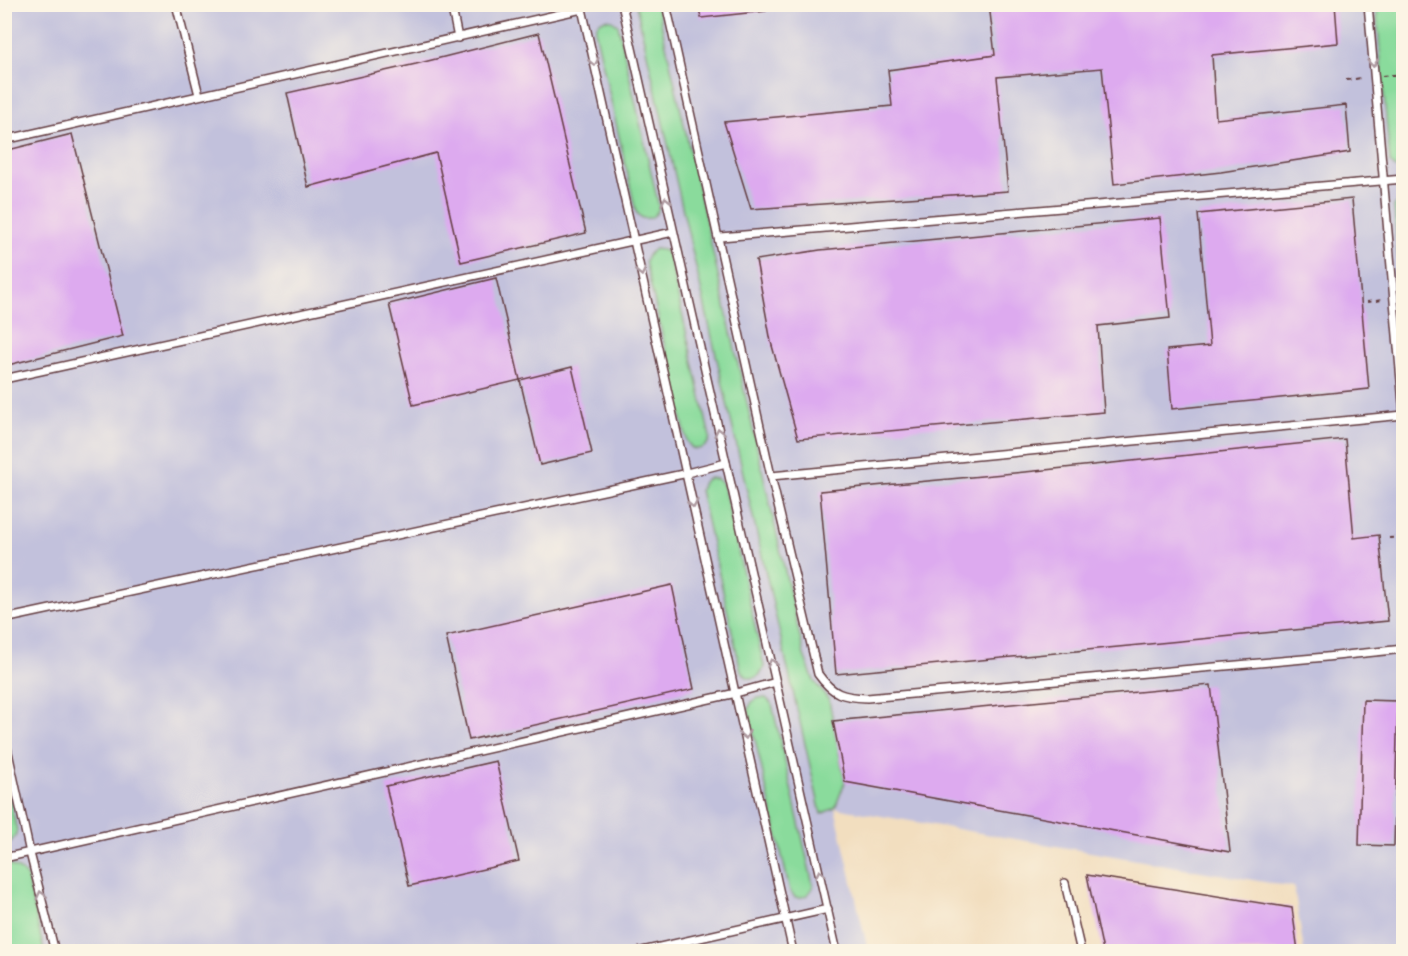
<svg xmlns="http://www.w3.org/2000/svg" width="1408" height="956" viewBox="0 0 1408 956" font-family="'Libre Caslon Text',serif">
<rect width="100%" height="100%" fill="#fcf5e5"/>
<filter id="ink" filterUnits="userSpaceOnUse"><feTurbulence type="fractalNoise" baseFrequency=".0167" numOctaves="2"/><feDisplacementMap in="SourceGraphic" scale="12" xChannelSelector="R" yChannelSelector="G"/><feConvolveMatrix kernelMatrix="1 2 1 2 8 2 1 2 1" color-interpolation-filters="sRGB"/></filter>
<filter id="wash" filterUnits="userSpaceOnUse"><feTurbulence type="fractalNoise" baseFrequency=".008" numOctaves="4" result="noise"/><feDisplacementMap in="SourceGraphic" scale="24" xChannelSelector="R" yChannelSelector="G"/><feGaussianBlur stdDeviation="1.35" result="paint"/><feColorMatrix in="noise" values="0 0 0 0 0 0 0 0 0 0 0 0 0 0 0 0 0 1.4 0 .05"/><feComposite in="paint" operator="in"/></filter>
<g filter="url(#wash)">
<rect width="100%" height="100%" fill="#f2debf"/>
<path fill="#c2c1dc" d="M5 5H1403V951H1304L1294 887 835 808 868 951 5 952Z"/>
<g fill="#8adb9c" stroke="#6a7d64" stroke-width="1.5">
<path d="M636 5H657L804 655 814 681 829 700 833 721 845 782 835 808 821 814Z"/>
<path d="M1376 5H1403V170L1397 169 1390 163Z"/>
<path d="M605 19 612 20 618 25 659 207C657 215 651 220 642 218L636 212 595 30 598 23Z"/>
<path d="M1403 197V326L1394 206Z"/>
<path d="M655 249 663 250 669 256 710 437C708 446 702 451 692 448L687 442 645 261 649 254Z"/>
<path d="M709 478 717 479 723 484 764 666C762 675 756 680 747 677L741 671 700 490 703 482Z"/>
<path d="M758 698H766L772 704 813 885C811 894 804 899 795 897L790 891 748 709 752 702Z"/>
<path d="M4 774 17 830 15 837 5 848Z"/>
<path d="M10 865 22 871 27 877 44 951H5V866Z"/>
</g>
<g id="blocks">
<g fill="#ddaaef">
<path d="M698 4H766V11L701 18Z"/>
<path d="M989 4H1335L1338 43 1212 55 1216 119 1346 105 1350 152 1221 172 1114 184 1102 68 997 77 1008 191 751 209 724 122 892 106 888 70 995 55Z"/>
<path d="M539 33 586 233 461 262 436 153 308 187 287 93 416 64Z"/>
<path d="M72 134 123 336 4 366V151Z"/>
<path d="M1352 199 1369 389 1172 409 1167 350 1210 346 1198 214Z"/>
<path d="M1160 218 1170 318 1098 326 1104 412 798 439 771 342 756 260 820 250Z"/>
<path d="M496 278 520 380 413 405 389 304Z"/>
<path d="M572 367 592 453 540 465 520 380Z"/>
<path d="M1345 439 1354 538 1379 535 1388 621 836 674 820 491 1035 471Z"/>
<path d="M672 585 694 689 469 740 446 636Z"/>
<path d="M1211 685 1230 852 845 782 833 721Z"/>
<path d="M1363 700 1398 701 1394 846 1359 845Z"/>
<path d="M496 761 519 861 409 886 386 786Z"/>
<path d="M1087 875 1292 908 1298 951H1103Z"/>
</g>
</g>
</g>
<g filter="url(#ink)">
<use href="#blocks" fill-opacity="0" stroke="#633c41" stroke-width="1.5"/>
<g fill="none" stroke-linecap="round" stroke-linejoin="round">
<g stroke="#633c41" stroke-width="10">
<g id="service">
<path d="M176 4 199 95"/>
<path d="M451 4 458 38"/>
<path d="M581 4 793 952"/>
<path d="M622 4 837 952"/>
<path d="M666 4 771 476 818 674C833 695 843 697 867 698L1326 657 1404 649"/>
<path d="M1368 4 1404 415"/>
<path d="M4 140 582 9"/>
<path d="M720 237 1404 179"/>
<path d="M4 379 673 232"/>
<path d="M771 476 1404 415"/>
<path d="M4 619 683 474 726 463"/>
<path d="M4 734 30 853 55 952"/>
<path d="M4 858 736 693 776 682"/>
<path d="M1065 883 1081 952"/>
<path d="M638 952 828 909"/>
</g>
</g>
<g stroke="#633c41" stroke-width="2" stroke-dasharray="4.5 4.5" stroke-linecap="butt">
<path d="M1382 76 1404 74"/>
<path d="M1346 80 1362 78"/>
<path d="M1367 302 1383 300"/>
<path d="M1389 538 1404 537"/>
</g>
<use href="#service" stroke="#fff" stroke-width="7"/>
</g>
<defs><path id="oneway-chevron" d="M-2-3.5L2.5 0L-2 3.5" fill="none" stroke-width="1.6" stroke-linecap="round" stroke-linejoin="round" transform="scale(1.5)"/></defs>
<g stroke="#ae9aa0">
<use href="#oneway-chevron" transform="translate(594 62) rotate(77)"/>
<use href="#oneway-chevron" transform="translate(1373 63) rotate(85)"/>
<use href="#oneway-chevron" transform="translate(666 201) rotate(-103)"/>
<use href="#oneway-chevron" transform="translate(641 272) rotate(77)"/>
<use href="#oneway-chevron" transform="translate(719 432) rotate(-103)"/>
<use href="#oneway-chevron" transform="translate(693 504) rotate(77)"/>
<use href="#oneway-chevron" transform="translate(772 663) rotate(-103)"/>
<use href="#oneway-chevron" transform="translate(745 735) rotate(77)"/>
<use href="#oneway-chevron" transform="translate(820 874) rotate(-103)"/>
<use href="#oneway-chevron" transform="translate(41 895) rotate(-104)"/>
</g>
</g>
<rect width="1408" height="956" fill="none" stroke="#fcf5e5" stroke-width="24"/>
</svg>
